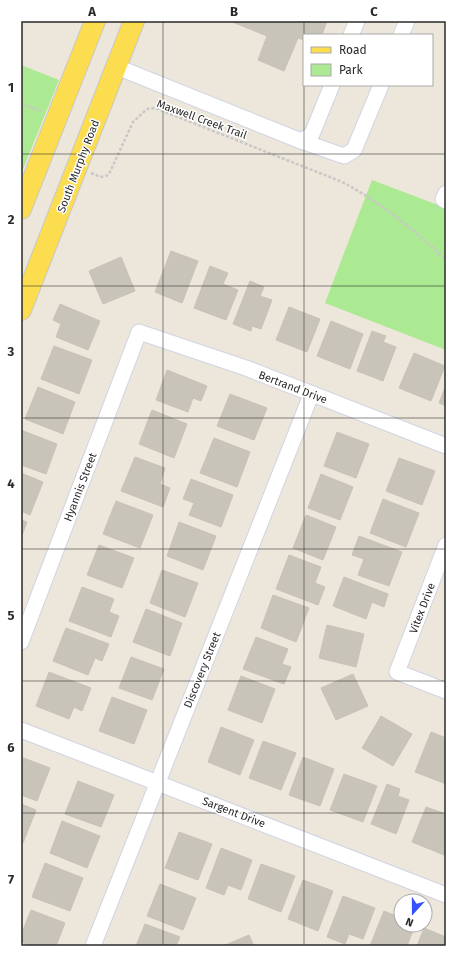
<svg xmlns="http://www.w3.org/2000/svg" width="467" height="967" viewBox="0 0 467 967" font-family="'Fira Sans',sans-serif">
<rect width="100%" height="100%" fill="#ede6da"/>
<g fill="#abe992">
<path d="M21 65 59 80 21 174Z"/>
<path d="M372 180 446 208V350L325 303Z"/>
</g>
<g fill="#c8c4b9" stroke="#c9c2b4">
<path d="M230 21H327L322 35H304V40L298 38 284 71 258 60 267 36Z"/>
<path d="M171 251 198 261 182 303 155 292Z"/>
<path d="M121 257 135 291 103 304 89 271Z"/>
<path d="M210 266 228 273 223 284 238 290 226 320 194 308Z"/>
<path d="M250 281 264 287 260 296 272 300 261 329 252 326 251 331 233 324Z"/>
<path d="M60 304 100 321 88 350 56 337 61 324 53 320Z"/>
<path d="M289 307 320 319 307 352 276 340Z"/>
<path d="M331 321 363 334 350 369 317 356Z"/>
<path d="M372 331 386 336 383 342 396 347 383 381 357 371Z"/>
<path d="M54 346 92 360 79 394 41 379Z"/>
<path d="M414 353 445 366 431 401 399 388Z"/>
<path d="M167 370 207 386 201 401 193 398 188 412 156 400Z"/>
<path d="M446 385V406L439 403Z"/>
<path d="M38 387 75 402 63 434 25 419Z"/>
<path d="M230 394 267 408 254 440 217 426Z"/>
<path d="M152 410 187 424 174 458 139 444Z"/>
<path d="M21 430 57 444 46 474 21 465Z"/>
<path d="M337 432 369 444 356 478 324 466Z"/>
<path d="M214 438 250 452 237 487 200 473Z"/>
<path d="M135 457 165 468 160 484 170 488 163 507 121 491Z"/>
<path d="M399 458 435 471 422 505 386 491Z"/>
<path d="M21 473 43 482 30 515 21 511Z"/>
<path d="M321 474 353 487 340 520 308 508Z"/>
<path d="M191 479 233 495 221 527 189 515 194 503 183 499Z"/>
<path d="M383 499 419 513 406 547 370 533Z"/>
<path d="M116 501 153 515 140 548 103 534Z"/>
<path d="M306 515 336 527 323 560 293 548Z"/>
<path d="M21 520 27 522 21 538Z"/>
<path d="M179 522 216 536 203 570 167 556Z"/>
<path d="M359 536 402 552 389 586 358 575 364 559 352 555Z"/>
<path d="M99 545 134 558 122 588 87 575Z"/>
<path d="M289 555 321 567 315 583 325 587 318 605 276 589Z"/>
<path d="M162 570 198 583 185 617 150 603Z"/>
<path d="M344 577 388 594 384 607 372 602 366 619 333 606Z"/>
<path d="M82 587 114 599 109 612 119 616 111 637 69 621Z"/>
<path d="M273 595 309 608 296 642 261 628Z"/>
<path d="M146 609 182 623 170 656 133 642Z"/>
<path d="M327 625 364 634 356 667 319 658Z"/>
<path d="M66 628 109 644 102 661 95 658 88 675 53 661Z"/>
<path d="M256 637 288 649 282 664 291 667 284 684 243 669Z"/>
<path d="M131 657 164 669 152 700 119 688Z"/>
<path d="M49 672 91 688 82 711 74 707 69 719 36 706Z"/>
<path d="M353 674 368 706 336 720 321 688Z"/>
<path d="M241 676 275 689 262 723 228 710Z"/>
<path d="M112 697 147 710 134 744 99 731Z"/>
<path d="M381 716 412 734 393 766 362 748Z"/>
<path d="M221 727 254 740 240 775 208 762Z"/>
<path d="M431 732 446 738V784L415 772Z"/>
<path d="M263 741 296 753 281 790 249 778Z"/>
<path d="M21 757 50 768 37 801 21 795Z"/>
<path d="M303 757 334 769 320 806 289 795Z"/>
<path d="M344 774 377 786 363 822 330 810Z"/>
<path d="M78 781 114 795 101 827 65 814Z"/>
<path d="M387 784 400 789 398 796 409 800 396 834 371 824Z"/>
<path d="M21 804 36 810 23 843H21Z"/>
<path d="M426 807 446 814V850L444 855 412 842Z"/>
<path d="M62 821 100 836 87 868 50 853Z"/>
<path d="M179 832 212 844 198 880 165 868Z"/>
<path d="M221 848 252 860 241 890 228 885 224 895 206 888Z"/>
<path d="M45 863 83 878 70 911 32 897Z"/>
<path d="M261 864 295 876 281 912 248 899Z"/>
<path d="M303 880 333 891 318 931 288 919Z"/>
<path d="M160 884 196 898 183 930 147 916Z"/>
<path d="M343 896 375 908 363 939 349 934 345 944 327 937Z"/>
<path d="M31 910 65 923 56 946H32L21 942V935Z"/>
<path d="M384 911 401 918V925H415L407 946H370Z"/>
<path d="M145 924 180 937 176 946H136Z"/>
<path d="M424 928 446 937V946H417Z"/>
<path d="M249 935 254 946H223Z"/>
</g>
<g fill="none" stroke-linecap="round" stroke-linejoin="round">
<g stroke="#d0d3e4" stroke-width="17">
<g id="minor">
<path d="M351 35 357 21"/>
<path d="M401 35 407 21"/>
<path d="M117 67 301 141 312 134 332 85"/>
<path d="M301 141 344 156 354 150 381 85"/>
<path d="M446 193 443 199 446 201"/>
<path d="M446 545 397 672 446 691"/>
<path d="M21 642 139 332 246 368 446 446"/>
<path d="M21 730 446 895"/>
<path d="M93 946 311 395"/>
</g>
</g>
<g stroke="#c8c8c8" stroke-width="22">
<g id="major">
<path d="M21 209 95 21"/>
<path d="M21 310 134 21"/>
</g>
</g>
<g stroke="#c8c8c8" stroke-width="2.5" stroke-dasharray="3 2" stroke-linecap="butt">
<path d="M21 104 41 111"/>
<path d="M91 173C98 176 103 179 109 174L133 122 147 109 155 108 340 181C383 203 410 228 446 259"/>
</g>
<use href="#minor" stroke="#fff" stroke-width="15"/>
<use href="#major" stroke="#fddd50" stroke-width="20"/>
</g>
<path fill="none" stroke="#2a2a2a" stroke-width="1" stroke-opacity="0.55" d="M163 21V946M304 21V35M304 35V85M304 85V946M21 154H446M21 286H446M21 418H446M21 549H446M21 681H446M21 813H446"/>
<g text-anchor="middle" stroke-width="3" stroke-linejoin="round" paint-order="stroke">
<g font-size="11" fill="#2a2a2a" stroke="#fff">
<text transform="translate(202 119) rotate(20)" y="4">Maxwell Creek Trail</text>
<text transform="translate(78 166) rotate(-69)" y="4">South Murphy Road</text>
<text transform="translate(293 387) rotate(21)" y="4">Bertrand Drive</text>
<text transform="translate(80 487) rotate(-69)" y="4">Hyannis Street</text>
<text transform="translate(422 608) rotate(-69)" y="4">Vitex Drive</text>
<text transform="translate(202 670) rotate(-68)" y="4">Discovery Street</text>
<text transform="translate(234 812) rotate(21)" y="4">Sargent Drive</text>
</g>
</g>
<rect width="467" height="967" fill="none" stroke="#ffffff" stroke-width="44"/>
<rect x="303" y="34" width="130" height="52" fill="#ffffff" stroke="#aaaaaa"/>
<rect x="311" y="47" width="20" height="6" fill="#fddd50" stroke="#aaaaaa"/>
<text x="339" y="54" font-size="12" fill="#2a2a2a">Road</text>
<rect x="311" y="64" width="20" height="12" fill="#abe992" stroke="#aaaaaa"/>
<text x="339" y="74" font-size="12" fill="#2a2a2a">Park</text>
<g transform="translate(413 913) rotate(201)"><circle r="19" fill="#ffffff" stroke="#aaaaaa"/>
<path d="M0-3L7 15L0 10L-7 15Z" fill="#3651ff"/>
<text y="-6" font-size="11" font-weight="bold" text-anchor="middle" fill="#2a2a2a">N</text>
</g>
<rect x="22" y="22" width="423" height="923" fill="none" stroke="#2a2a2a" stroke-width="1.5"/>
<g font-size="13" text-anchor="middle" font-weight="bold" fill="#2a2a2a">
<text x="92" y="16">A</text>
<text x="234" y="16">B</text>
<text x="374" y="16">C</text>
<text x="11" y="92">1</text>
<text x="11" y="224">2</text>
<text x="11" y="356">3</text>
<text x="11" y="488">4</text>
<text x="11" y="620">5</text>
<text x="11" y="752">6</text>
<text x="11" y="884">7</text>
</g>
</svg>
